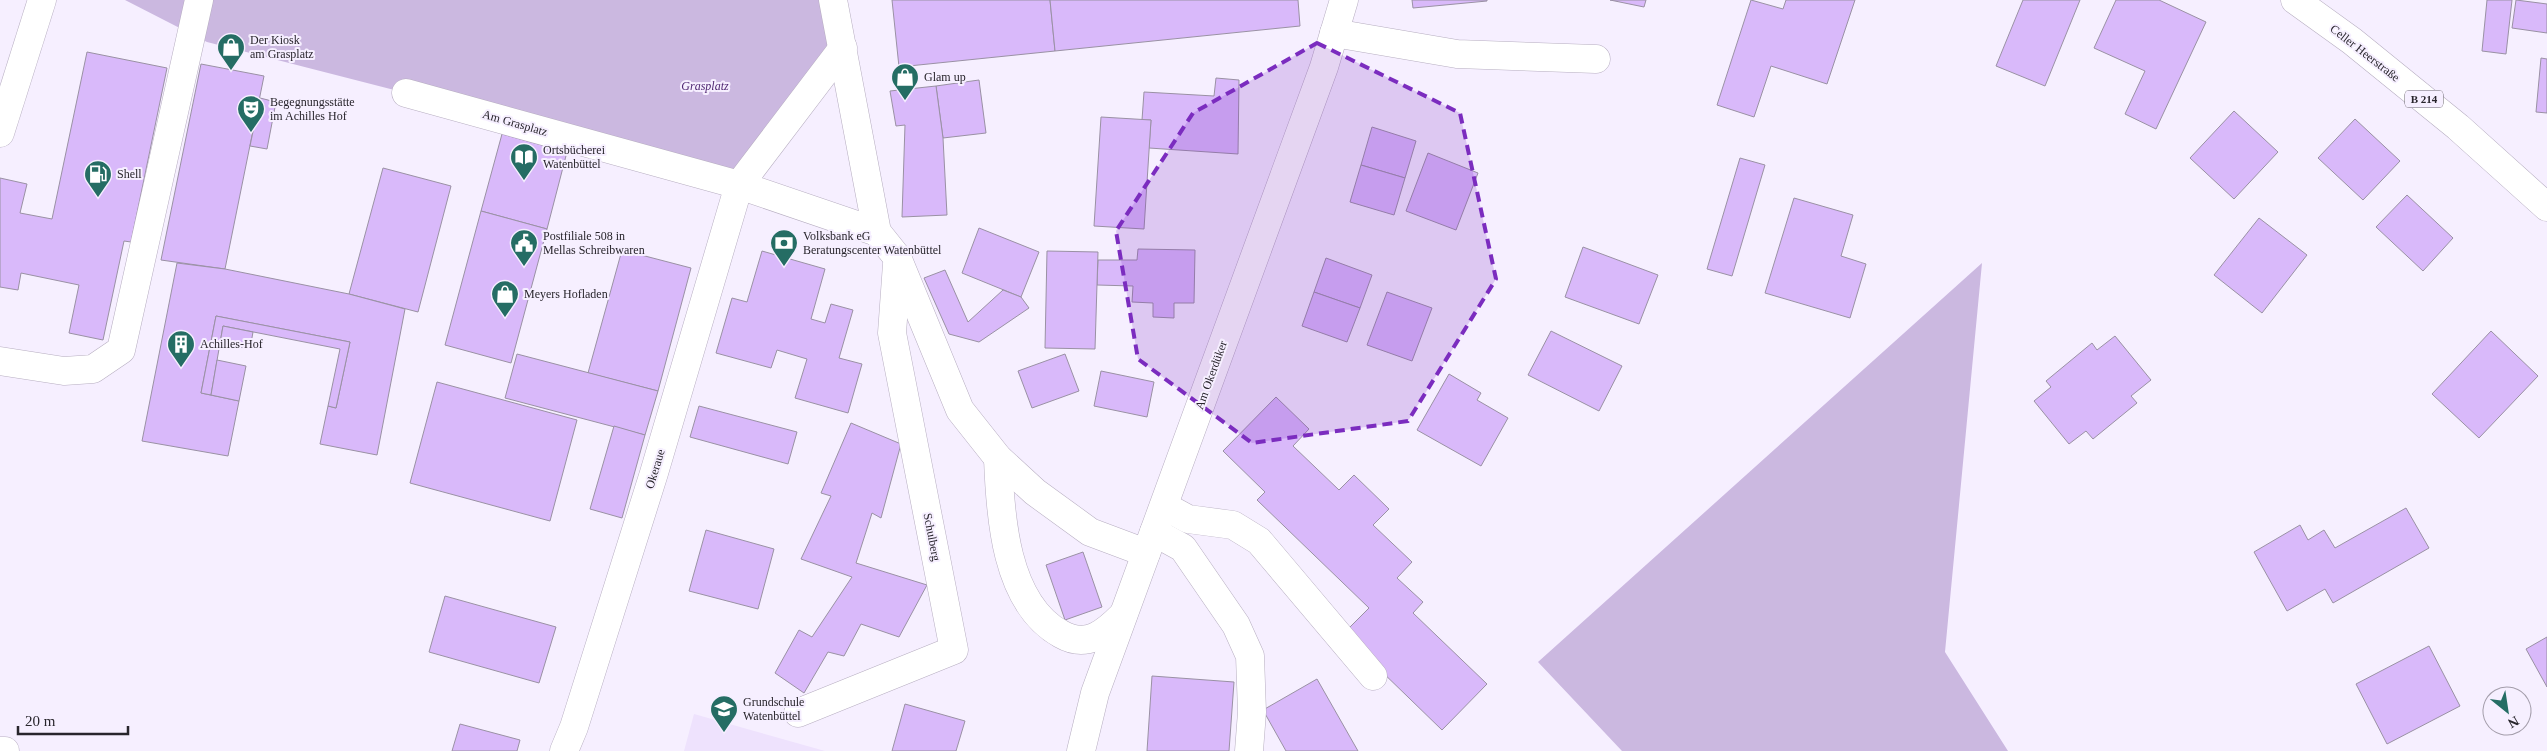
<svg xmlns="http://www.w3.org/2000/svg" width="2547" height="751" viewBox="0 0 2547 751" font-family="'Times New Roman',serif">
<rect width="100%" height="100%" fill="#f6efff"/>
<path fill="#eee2fd" d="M694 714 825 751H684Z"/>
<g fill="#cbb8e0">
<path d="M125 0H833L843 48 739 185 406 93 207 42Z"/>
<path d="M1982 263 1945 652 2008 751H1622L1538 662Z"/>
</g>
<g fill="#d9b9fa" stroke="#9a91a4">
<path d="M892 0H1050L1055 51 899 67Z"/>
<path d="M1050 0H1298L1300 26 1055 51Z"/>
<path d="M1412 0H1487V1L1413 8Z"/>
<path d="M1610 0H1646L1644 7Z"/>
<path d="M1751 0 1783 9 1786 0H1855L1827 84 1771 66 1754 117 1717 105Z"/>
<path d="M2023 0H2080L2045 86 1996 66Z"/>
<path d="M2116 0H2159L2206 22 2156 129 2125 114 2145 71 2094 48Z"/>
<path d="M2487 0H2512L2506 54 2482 51Z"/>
<path d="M2516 0 2547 4V33L2512 28Z"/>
<path d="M87 52 167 68 131 242 124 241 103 340 69 333 79 285 21 273 18 290 0 287V178L27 184 20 213 52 219Z"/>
<path d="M2541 58 2547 59V113L2536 112Z"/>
<path d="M201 64 264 76 225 269 161 260Z"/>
<path d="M1216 78 1239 80 1238 154 1149 148 1151 120H1142L1144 92 1214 96Z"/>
<path d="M979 80 986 133 943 138 936 86Z"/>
<path d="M936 86 943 138 947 215 902 217 905 125 896 126 890 91Z"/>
<path d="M260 98 276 102 267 149 250 146Z"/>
<path d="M2234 111 2278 152 2234 199 2190 158Z"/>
<path d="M1101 117 1151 120 1144 229 1094 226Z"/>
<path d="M2355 119 2400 161 2363 200 2318 158Z"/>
<path d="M1372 127 1416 141 1405 178 1361 165Z"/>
<path d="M502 134 567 152 547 229 481 211Z"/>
<path d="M1428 153 1478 173 1456 230 1406 211Z"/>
<path d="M1740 158 1765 165 1732 276 1707 269Z"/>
<path d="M1361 165 1405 178 1394 215 1350 202Z"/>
<path d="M383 168 451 186 418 312 349 294Z"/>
<path d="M2407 195 2453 238 2423 271 2376 227Z"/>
<path d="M1794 198 1853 215 1841 256 1866 264 1850 318 1765 293Z"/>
<path d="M481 211 547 229 511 363 445 345Z"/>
<path d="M2259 218 2307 255 2262 313 2214 275Z"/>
<path d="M979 228 1039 252 1021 297 962 273Z"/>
<path d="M1583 247 1658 275 1639 324 1565 297Z"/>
<path d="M1138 249 1195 250 1194 303H1174V318L1153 317V303L1132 302 1133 286 1097 285 1098 260H1137Z"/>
<path d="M622 250 691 268 658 391 588 373Z"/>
<path d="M762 251 825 269 811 319 825 323 831 304 853 310 839 358 862 364 848 413 795 398 807 359 777 350 771 368 716 353 732 298 747 302Z"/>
<path d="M1047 251 1098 252 1095 349 1045 348Z"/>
<path d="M1326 258 1372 275 1360 308 1314 292Z"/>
<path d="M177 263 225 269 349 294 405 309 377 455 320 444 328 406 336 408 350 342 216 316 201 393 239 401 228 456 142 441Z"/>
<path d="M945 270 968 322 1003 290 1021 297 1029 308 979 342 949 334 924 278Z"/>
<path d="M1314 292 1360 308 1347 342 1302 326Z"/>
<path d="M1387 292 1432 308 1412 361 1367 345Z"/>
<path d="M216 316 350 342 336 408 328 406 340 349 223 326 211 395 201 393Z"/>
<path d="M223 326 253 332 250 349 220 343Z"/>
<path d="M1551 331 1622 366 1599 411 1528 375Z"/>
<path d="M2491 331 2538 376 2479 438 2432 394Z"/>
<path d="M2115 336 2151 380 2131 396 2137 403 2093 439 2086 431 2069 444 2034 401 2051 387 2046 381 2092 343 2097 350Z"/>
<path d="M517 354 658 391 645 435 505 398Z"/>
<path d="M1065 354 1079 391 1032 408 1018 371Z"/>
<path d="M217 360 246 366 239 401 211 395Z"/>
<path d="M1101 371 1154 382 1147 417 1094 406Z"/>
<path d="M1449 374 1481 393 1477 400 1508 418 1481 466 1417 430Z"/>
<path d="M437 382 577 420 550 521 410 483Z"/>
<path d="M1276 397 1309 429 1293 446 1339 490 1354 475 1389 509 1373 525 1412 562 1397 578 1423 602 1413 613 1487 684 1442 730 1343 634 1369 608 1257 500 1265 492 1223 451Z"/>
<path d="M699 406 797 432 788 464 690 437Z"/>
<path d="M851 423 901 444 881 518 872 513 856 563 927 585 899 637 861 624 844 656 828 652 804 693 775 673 799 630 812 637 852 577 801 559 831 496 821 493Z"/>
<path d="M614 426 645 435 622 518 590 509Z"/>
<path d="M2406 508 2429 548 2333 603 2325 589 2287 611 2254 552 2300 525 2308 540 2324 530 2335 548Z"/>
<path d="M706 530 774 549 758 609 689 591Z"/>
<path d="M1083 552 1102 607 1065 620 1046 565Z"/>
<path d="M445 596 556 627 539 683 429 652Z"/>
<path d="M2547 637V687L2526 649Z"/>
<path d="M2429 646 2460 706 2387 744 2356 684Z"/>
<path d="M1152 676 1234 682 1229 751H1147Z"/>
<path d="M1317 679 1358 751H1286L1263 710Z"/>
<path d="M905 704 965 721 956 751H892Z"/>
<path d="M460 724 520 740 517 751H452Z"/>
</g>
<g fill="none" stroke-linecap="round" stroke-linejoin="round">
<g stroke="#b7aec1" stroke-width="29">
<g id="minor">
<path d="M833 0 877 232 897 257 960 410 998 458 1035 492 1090 532 1146 553"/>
<path d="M1334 33 1457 54 1596 59"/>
<path d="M406 93 739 185 877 232"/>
<path d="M0 133 42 0"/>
<path d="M0 361 64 371 93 369 121 350 199 0"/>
<path d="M998 458C1000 515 1005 603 1061 634 1087 649 1105 633 1123 615"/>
<path d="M1164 506 1188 519 1233 525 1259 541 1373 676"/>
<path d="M1154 532 1183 548 1236 625 1250 656 1252 712 1249 751"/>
<path d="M798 713 954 650 892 333 897 264"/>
<path d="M0 751H5"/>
<path d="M564 751 574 727 654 473 739 185 843 48"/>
<path d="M1081 751 1095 693 1324 67 1344 0"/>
</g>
</g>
<g stroke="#b7aec1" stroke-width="29">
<path id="major" d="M2295 0 2352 41 2458 127 2547 207"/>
</g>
<use href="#minor" stroke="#fff" stroke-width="28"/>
<use href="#major" stroke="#fff" stroke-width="28"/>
</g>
<path fill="#7b2cbf" fill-opacity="0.2" stroke="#7b2cbf" stroke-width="4" stroke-dasharray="10 6" stroke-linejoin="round" d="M1317 43 1460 113 1496 279 1408 421 1252 443 1138 359 1116 231 1193 113Z"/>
<defs>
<g id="shop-pin" transform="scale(1.4375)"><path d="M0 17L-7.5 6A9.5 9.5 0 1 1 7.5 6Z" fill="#256d64" stroke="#f6efff"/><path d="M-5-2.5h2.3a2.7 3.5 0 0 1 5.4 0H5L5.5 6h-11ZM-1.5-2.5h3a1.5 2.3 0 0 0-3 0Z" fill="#fff"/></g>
<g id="theatre-pin" transform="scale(1.4375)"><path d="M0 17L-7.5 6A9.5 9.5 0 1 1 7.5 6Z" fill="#256d64" stroke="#f6efff"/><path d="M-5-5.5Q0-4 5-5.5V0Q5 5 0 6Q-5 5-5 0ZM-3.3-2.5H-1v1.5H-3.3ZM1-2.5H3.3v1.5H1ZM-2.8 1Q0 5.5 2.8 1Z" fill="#fff"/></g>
<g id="library-pin" transform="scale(1.4375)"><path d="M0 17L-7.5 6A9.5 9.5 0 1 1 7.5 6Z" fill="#256d64" stroke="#f6efff"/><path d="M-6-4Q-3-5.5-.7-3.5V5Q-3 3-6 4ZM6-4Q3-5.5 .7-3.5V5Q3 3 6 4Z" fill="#fff"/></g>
<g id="fuel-pin" transform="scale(1.4375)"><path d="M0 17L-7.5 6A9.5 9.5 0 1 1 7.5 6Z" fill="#256d64" stroke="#f6efff"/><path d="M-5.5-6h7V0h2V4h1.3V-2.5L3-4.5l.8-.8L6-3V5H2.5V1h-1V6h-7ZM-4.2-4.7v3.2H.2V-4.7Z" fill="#fff"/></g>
<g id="civic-pin" transform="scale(1.4375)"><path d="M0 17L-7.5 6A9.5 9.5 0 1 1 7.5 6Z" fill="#256d64" stroke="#f6efff"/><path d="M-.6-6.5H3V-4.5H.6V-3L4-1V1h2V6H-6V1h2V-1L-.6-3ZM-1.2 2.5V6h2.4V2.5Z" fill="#fff"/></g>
<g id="bank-pin" transform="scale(1.4375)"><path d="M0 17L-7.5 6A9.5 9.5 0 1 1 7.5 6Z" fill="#256d64" stroke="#f6efff"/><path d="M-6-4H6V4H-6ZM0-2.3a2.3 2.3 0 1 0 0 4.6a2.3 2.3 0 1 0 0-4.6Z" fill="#fff"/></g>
<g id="building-pin" transform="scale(1.4375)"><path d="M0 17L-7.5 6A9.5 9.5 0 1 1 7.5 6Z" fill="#256d64" stroke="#f6efff"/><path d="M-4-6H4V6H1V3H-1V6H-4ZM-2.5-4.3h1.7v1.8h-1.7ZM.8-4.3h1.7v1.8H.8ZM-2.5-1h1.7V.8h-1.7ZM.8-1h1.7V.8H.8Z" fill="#fff"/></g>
<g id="school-pin" transform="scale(1.4375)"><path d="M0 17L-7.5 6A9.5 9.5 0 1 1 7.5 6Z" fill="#256d64" stroke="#f6efff"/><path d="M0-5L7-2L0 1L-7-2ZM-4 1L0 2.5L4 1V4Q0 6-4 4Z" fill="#fff"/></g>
</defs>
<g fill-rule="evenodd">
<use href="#shop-pin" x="231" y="47"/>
<use href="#shop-pin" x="905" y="77"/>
<use href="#theatre-pin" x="251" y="109"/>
<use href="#library-pin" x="524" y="157"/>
<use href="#fuel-pin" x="98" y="174"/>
<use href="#civic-pin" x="524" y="243"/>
<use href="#bank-pin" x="784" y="243"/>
<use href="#shop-pin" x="505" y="294"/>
<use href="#building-pin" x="181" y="344"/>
<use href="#school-pin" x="724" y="709"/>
</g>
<g text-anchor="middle" stroke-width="4" stroke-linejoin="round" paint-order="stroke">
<rect fill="#f6efff" stroke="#66626b" stroke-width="1" x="2405" y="90.5" width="38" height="17" rx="4"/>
<g font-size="11" font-weight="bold" fill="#28252c">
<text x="2424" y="103">B 214</text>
</g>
<g font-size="12" fill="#28252c" stroke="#f6efff" text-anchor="start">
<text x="250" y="44">Der Kiosk<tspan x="250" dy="14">am Grasplatz</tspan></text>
<text x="924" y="81">Glam up</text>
<text x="270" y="106">Begegnungsstätte<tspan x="270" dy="14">im Achilles Hof</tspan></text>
<text x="543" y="154">Ortsbücherei<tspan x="543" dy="14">Watenbüttel</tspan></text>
<text x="117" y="178">Shell</text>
<text x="543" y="240">Postfiliale 508 in<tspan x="543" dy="14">Mellas Schreibwaren</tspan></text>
<text x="803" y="240">Volksbank eG<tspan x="803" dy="14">Beratungscenter Watenbüttel</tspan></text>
<text x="524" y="298">Meyers Hofladen</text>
<text x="200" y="348">Achilles-Hof</text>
<text x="743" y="706">Grundschule<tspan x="743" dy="14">Watenbüttel</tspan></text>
</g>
<g font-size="12" fill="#28252c" stroke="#f6efff">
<text transform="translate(2365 53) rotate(38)" y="4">Celler Heerstraße</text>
<text transform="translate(515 123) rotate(16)" y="4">Am Grasplatz</text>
<text transform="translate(1211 375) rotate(-70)" y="4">Am Okerdüker</text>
<text transform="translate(655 469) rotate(-73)" y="4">Okeraue</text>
<text transform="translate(932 537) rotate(79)" y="4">Schulberg</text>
</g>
<g font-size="12" font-style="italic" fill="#502772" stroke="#f6efff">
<text x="705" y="90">Grasplatz</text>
</g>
</g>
<g transform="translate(2507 711) rotate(150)"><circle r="24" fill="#f6efff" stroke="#a49eab"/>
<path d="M0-4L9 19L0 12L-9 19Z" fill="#256d64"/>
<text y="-8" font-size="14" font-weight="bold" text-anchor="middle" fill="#28252c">N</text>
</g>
<path d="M18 726v8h110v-8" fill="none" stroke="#28252c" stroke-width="2.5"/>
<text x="25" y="726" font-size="15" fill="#28252c" stroke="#f6efff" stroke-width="4" paint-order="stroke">20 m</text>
</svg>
